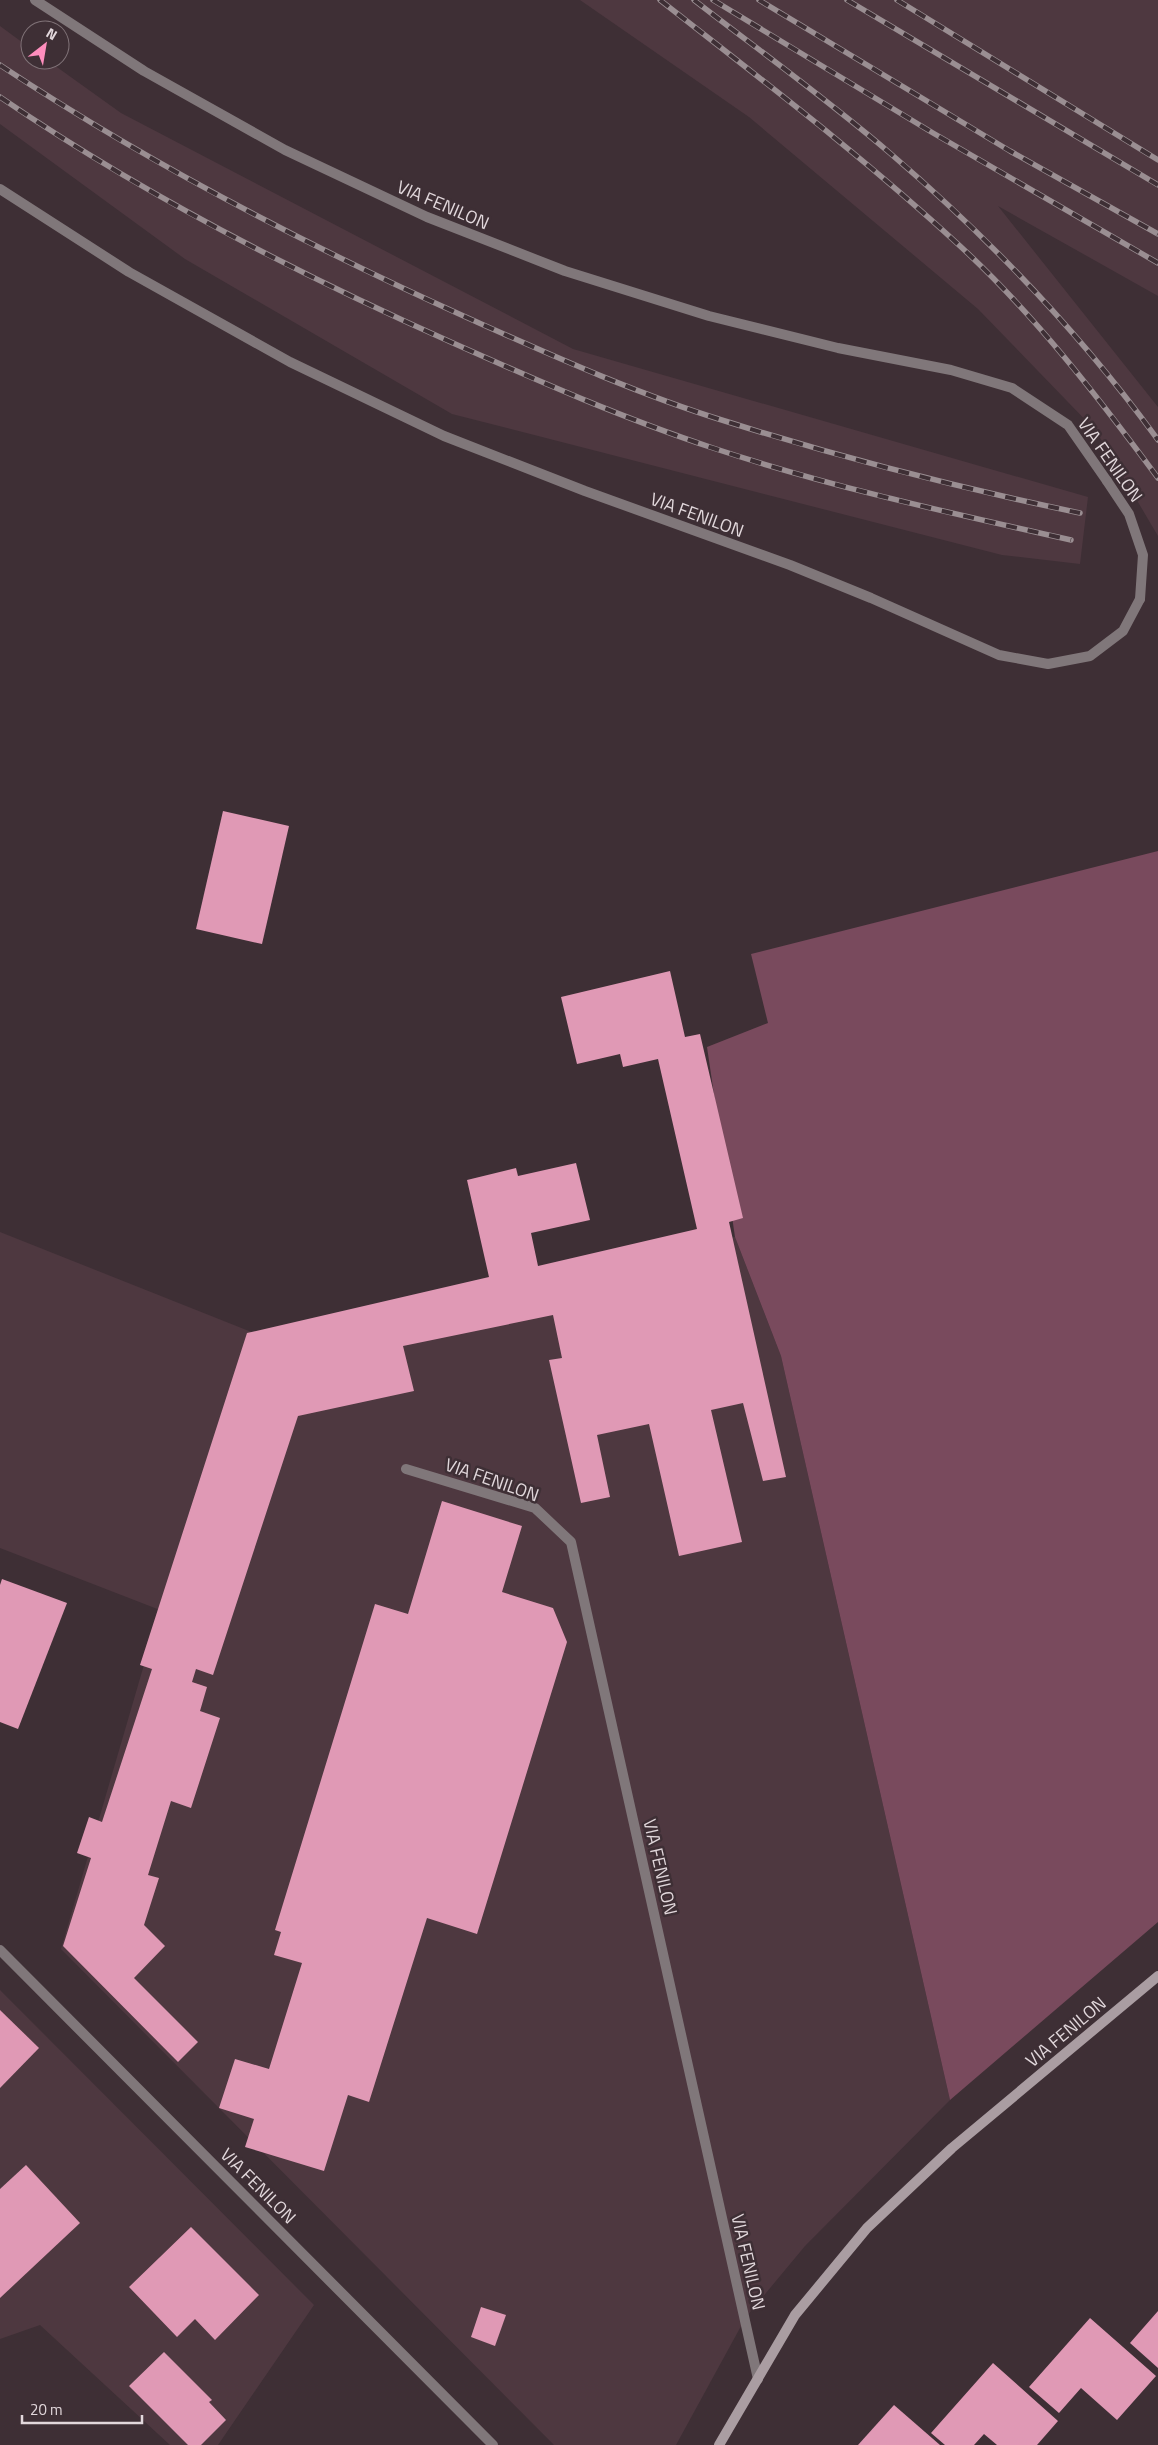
<svg xmlns="http://www.w3.org/2000/svg" width="1158" height="2445" viewBox="0 0 1158 2445" font-family="'Titillium Web',sans-serif">
<rect width="100%" height="100%" fill="#3e2f35"/>
<g fill="#4e3840">
<path d="M580 0H1158V296L998 206 1158 407V536L1096 431 978 309 749 117Z"/>
<path d="M0 26 30 48V60H47L121 113 573 349 1088 497 1080 564 1002 555 452 414 185 259 0 124Z"/>
<path d="M0 1232 254 1333 735 1237 781 1356 950 2100 805 2246 746 2317 676 2445H554L61 1949 160 1610 0 1548Z"/>
<path d="M0 1990 314 2305 218 2445H170L40 2325 0 2339Z"/>
</g>
<path fill="#794a5d" d="M1158 851V1922L950 2100 781 1356 735 1237 707 1047 768 1023 751 954Z"/>
<g fill="#e099b5">
<path d="M223 811 289 826 262 944 196 929Z"/>
<path d="M670 971 685 1037 700 1034 743 1218 729 1222 786 1477 763 1481 743 1403 711 1410 742 1542 679 1556 649 1424 597 1435 610 1497 581 1503 549 1360 562 1358 553 1315 403 1346 414 1391 298 1416 213 1675 196 1669 192 1682 207 1687 200 1711 220 1718 191 1808 171 1801 148 1875 159 1878 144 1925 165 1946 134 1978 198 2042 178 2062 63 1946 91 1858 77 1853 89 1817 102 1822 152 1669 140 1665 247 1333 489 1277 467 1180 516 1168 518 1176 576 1163 590 1220 531 1233 538 1266 697 1229 658 1059 623 1067 620 1054 577 1064 561 997Z"/>
<path d="M442 1501 522 1526 502 1592 553 1608 567 1642 477 1934 427 1918 369 2102 348 2095 324 2171 245 2147 254 2119 219 2108 235 2059 269 2069 302 1963 274 1955 281 1932 275 1930 375 1604 408 1614Z"/>
<path d="M2 1579 67 1603 18 1729 0 1722V1585Z"/>
<path d="M0 2010 39 2048 0 2088Z"/>
<path d="M26 2165 80 2223 0 2298V2189Z"/>
<path d="M191 2227 259 2295 215 2340 195 2319 177 2337 129 2287Z"/>
<path d="M481 2307 506 2315 495 2346 471 2337Z"/>
<path d="M1158 2311V2368L1130 2343Z"/>
<path d="M1090 2318 1156 2376 1117 2420 1081 2388 1059 2413 1029 2387Z"/>
<path d="M164 2352 212 2400 209 2402 226 2420 201 2445H188L129 2386Z"/>
<path d="M993 2363 1058 2421 1037 2445H997L984 2434 974 2445H945L931 2433Z"/>
<path d="M894 2405 940 2445H858Z"/>
</g>
<g fill="none" stroke-linecap="round" stroke-linejoin="round">
<g stroke="#80777a" stroke-width="10">
<path d="M35 0 144 71 285 150 427 217 565 271 709 316 838 348 951 370 1012 388 1068 425 1107 481"/>
<path d="M0 189 129 272 290 362 444 436 585 491 790 565 871 598 999 655 1048 664 1090 656 1123 631 1140 599"/>
<path d="M406 1469 535 1508 571 1542 758 2379"/>
<path d="M0 1950 493 2445"/>
</g>
<path stroke="#aa9da2" stroke-width="10" d="M719 2445 795 2315 867 2228 952 2148 1158 1976"/>
<g stroke="#9a8e92" stroke-width="5.5">
<g id="rail">
<path d="M660 0C762 80 865 158 960 246 1035 315 1098 397 1158 478"/>
<path d="M694 0C760 51 828 100 891 154 990 239 1081 334 1158 440"/>
<path d="M713 0 933 133 1158 263"/>
<path d="M759 0 1010 151 1158 234"/>
<path d="M847 0 1158 185"/>
<path d="M897 0 1158 160"/>
<path d="M0 65C148 163 306 245 468 318 551 355 637 394 725 421 842 458 960 488 1080 513"/>
<path d="M0 97C142 194 296 273 453 343 538 381 625 419 713 448 830 487 951 513 1071 540"/>
</g>
</g>
<use href="#rail" stroke="#3e2f35" stroke-width="4" stroke-dasharray="11" stroke-linecap="butt"/>
<path stroke="#80777a" stroke-width="10" d="M1107 481 1129 514 1143 555 1140 599"/>
</g>
<g text-anchor="middle" stroke-width="5" stroke-linejoin="round" paint-order="stroke">
<g font-size="18" fill="#e2d8dc" stroke="#3e2f35">
<text transform="translate(443 205) rotate(23)" y="6">VIA FENILON</text>
<text transform="translate(1110 460) rotate(55)" y="6">VIA FENILON</text>
<text transform="translate(697 515) rotate(20)" y="6">VIA FENILON</text>
<text transform="translate(492 1480) rotate(19)" y="6">VIA FENILON</text>
<text transform="translate(660 1867) rotate(77)" y="6">VIA FENILON</text>
<text transform="translate(1066 2032) rotate(-40)" y="6">VIA FENILON</text>
<text transform="translate(258 2186) rotate(45)" y="6">VIA FENILON</text>
<text transform="translate(748 2262) rotate(77)" y="6">VIA FENILON</text>
</g>
</g>
<g transform="translate(45 45) rotate(31)"><circle r="24" fill="#3e2f35" stroke="#807378"/>
<path d="M0-4L9 19L0 12L-9 19Z" fill="#fe8ebd"/>
<text y="-8" font-size="14" font-weight="bold" text-anchor="middle" fill="#e2d8dc">N</text>
</g>
<path d="M22 2415v8h120v-8" fill="none" stroke="#e2d8dc" stroke-width="2.5"/>
<text x="30" y="2415" font-size="15" fill="#e2d8dc" stroke="#3e2f35" stroke-width="4" paint-order="stroke">20 m</text>
</svg>
